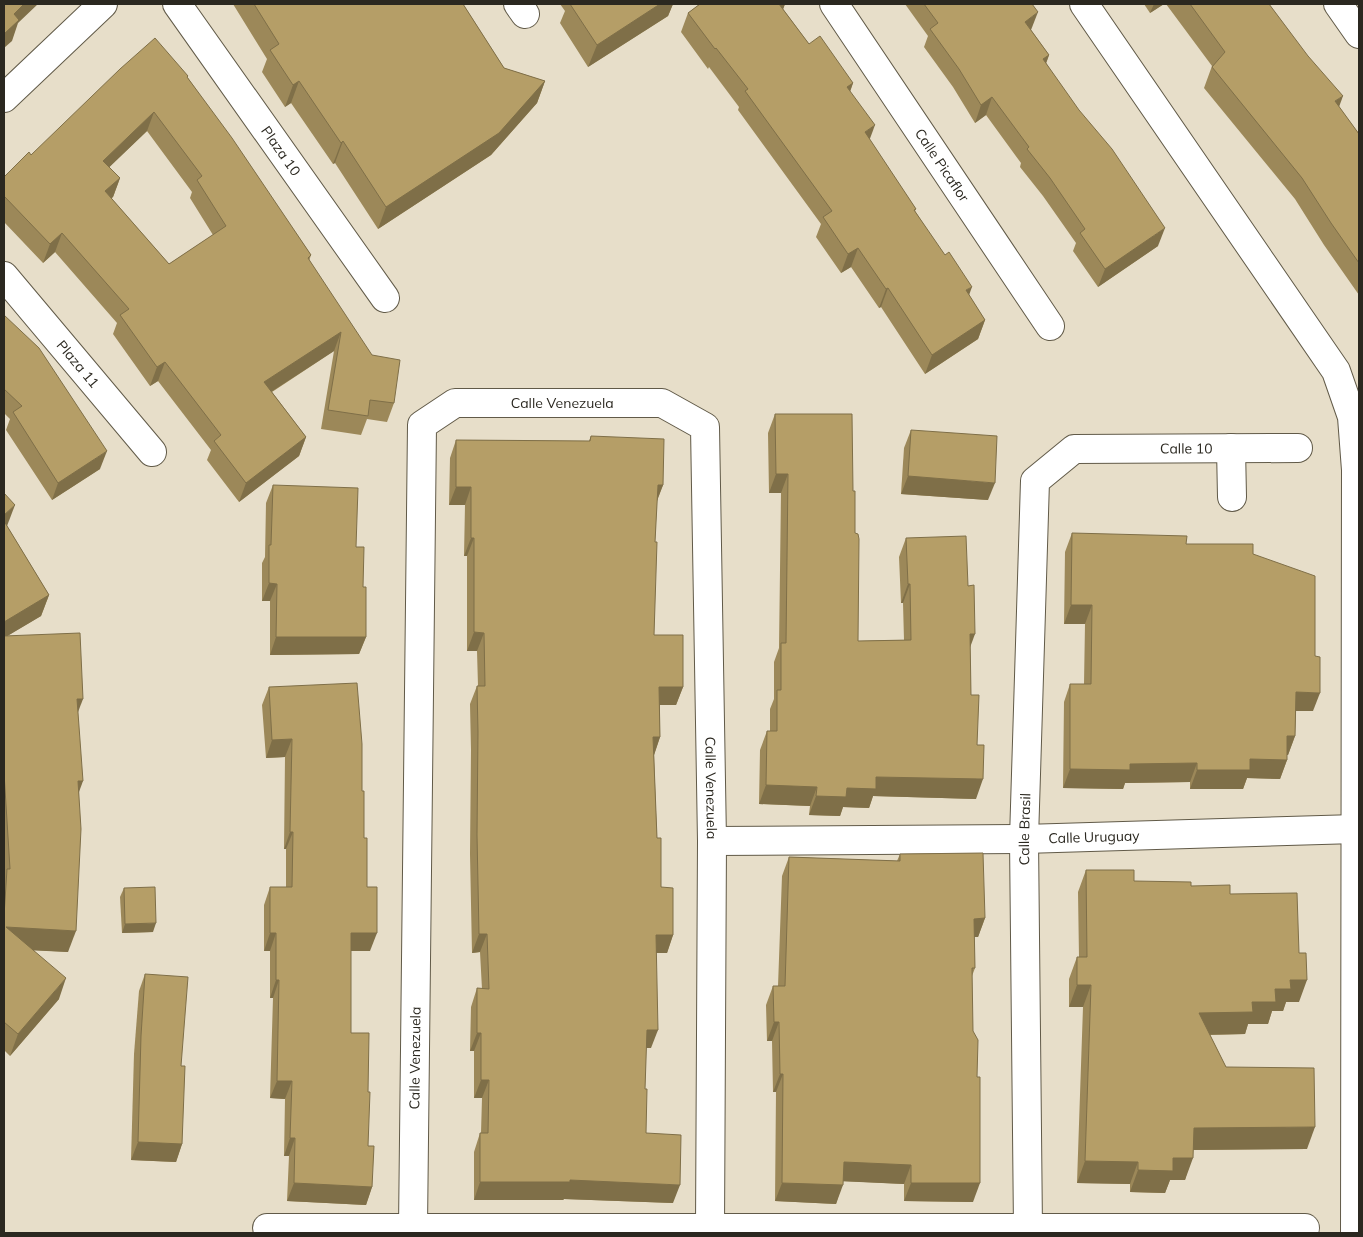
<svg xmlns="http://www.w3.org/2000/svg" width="1363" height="1237" viewBox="0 0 1363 1237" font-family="Mulish,sans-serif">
<rect width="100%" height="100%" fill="#e7dec9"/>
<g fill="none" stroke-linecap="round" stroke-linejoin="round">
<g stroke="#615a48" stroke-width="30">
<g id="minor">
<path id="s1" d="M177 4 385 298"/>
<path d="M518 4 525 14"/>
<path id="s2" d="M834 4 1050 326"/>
<path d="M1084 4 1336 371 1352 417 1356 470 1355 1233"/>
<path d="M1338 4 1359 34"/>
<path d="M4 98 103 4"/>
<path id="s3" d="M4 276 152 452"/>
<path d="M1231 448 1232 497"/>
<path id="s4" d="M712 841 1024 839 1356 829"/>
<path d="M267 1228H1305"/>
<path id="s5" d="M413 1228 422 425 455 403H662L705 427 712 841 710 1227"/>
<path id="s6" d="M1028 1229 1024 839 1035 481 1074 449 1298 448"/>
</g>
</g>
<use href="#minor" stroke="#fff" stroke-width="28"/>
</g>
<g fill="#9c8859" fill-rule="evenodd">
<path d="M233 4H463L504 68 545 81 537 103 491 155 378 229 335 163 333 164 291 103 285 107 262 72 267 59Z"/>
<path d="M560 4H673L668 16 588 67 560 23 565 11Z"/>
<path d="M700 4H785L783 9 809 44 853 83 850 92 869 140 916 209 915 211 985 320 978 339 925 374 881 307 879 308 851 267 841 273 816 237 821 224 738 110 739 107 709 67 708 69 681 32 688 13Z"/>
<path d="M905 4H1032L1031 30 1049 55 1046 63 1158 246 1098 287 1073 251 1076 243 1043 196 1020 167 1021 163 986 115 975 123 953 87 924 47 928 36Z"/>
<path d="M1144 4H1164L1150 13Z"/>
<path d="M1166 4H1269L1339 107 1359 134V295L1324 245 1295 199 1204 88 1212 66Z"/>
<path d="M188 78 311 255 309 261 394 403 387 422 367 419 361 435 321 429 334 351 272 392 306 437 299 456 239 502 207 460 211 450 158 381 150 386 113 334 117 323 55 252 43 263 4 222V177L31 155ZM147 131 192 192 190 198 213 235 169 264 111 198 113 197 120 178 109 167Z"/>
<path d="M4 315 100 469 52 500 6 430 10 419 4 413Z"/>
<path d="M775 414 853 491 858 641 904 640 903 603H901L899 557 906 538 970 648 971 695 977 745 976 799 873 796 869 808 843 807 840 816 809 815 810 806 759 804 760 750 767 731H770V709L774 699V662L779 648 781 493H769L768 433Z"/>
<path d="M911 430 988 500 901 494 904 448Z"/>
<path d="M591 436 663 485 657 501 655 542 654 635 683 687 676 705H660V737L654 755 657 838 661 887 673 935 667 953H656L651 1048H646L645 1089 646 1133 673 1203 564 1199 563 1200H474V1152L480 1133H481L482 1098H474V1051H470L471 1007 477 988 482 989 480 952 472 953 470 854 471 750 470 704 477 686H478L477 651H467V556H464L465 505H449L450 458 456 440 589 441Z"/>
<path d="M273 485 356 547 363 587 366 637 359 654 270 655V601H262V563L265 557 266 503Z"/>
<path d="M4 493 7 526 49 595 41 616 7 636 78 712 79 792 68 952 34 950 59 999 10 1056 4 1050Z"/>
<path d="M1072 533 1186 544 1253 554 1313 711H1296L1295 736 1288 755H1287V760L1280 779 1247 778 1243 789H1190V782L1125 783 1123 789 1063 788 1064 702 1070 684H1084L1085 624H1064L1065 552Z"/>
<path d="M269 687 362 791 364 838 370 951H351V1033L368 1092V1146L372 1187 366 1205 287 1201 289 1156H284L285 1099 270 1098 273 998H270V951H264V905L270 887H286V849H284L285 757 266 758 262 705Z"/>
<path d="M900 854 985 918 978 937H974L975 968 972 976 973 1202 904 1201V1184L843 1181 836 1204 775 1201 776 1092H773L772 1041H767L766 1005 773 986H778L782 876 789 857 897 861Z"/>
<path d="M1086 870 1134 881 1191 886 1230 894 1299 1002H1286L1283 1011H1272L1268 1024H1248L1245 1034 1210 1035 1226 1067 1307 1149 1193 1150 1185 1180H1170L1165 1193 1130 1192V1184L1077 1183 1083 1007H1069V979L1077 957H1079L1078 892Z"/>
<path d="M124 888 153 932 122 933 120 897Z"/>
<path d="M145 974 182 1144 176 1162 131 1160 134 1054 139 991Z"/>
</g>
<g fill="#7f6f48">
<path d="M24 4H38L18 23 12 41 4 48V34L14 14Z"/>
<path d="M660 4H673L668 16 588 67 597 45Z"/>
<path d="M778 4H785L781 15Z"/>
<path d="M1154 4H1164L1150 13Z"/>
<path d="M1038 12 1031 30 1025 22Z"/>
<path d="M1049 55 1043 72V59Z"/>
<path d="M299 81 291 103 285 107 293 85Z"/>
<path d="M545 81 537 103 491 155 378 229 386 207Z"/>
<path d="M853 83 846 102 847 87Z"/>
<path d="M1343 96 1335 118V101Z"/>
<path d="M992 97 986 115 975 123 981 105Z"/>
<path d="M154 112 147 131 96 180 103 161Z"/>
<path d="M875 125 868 144 865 132Z"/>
<path d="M343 141 335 163 333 164 341 143Z"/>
<path d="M120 178 113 197 98 210 105 191Z"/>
<path d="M1165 228 1158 246 1098 287 1105 269Z"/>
<path d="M62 233 55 252 43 263 50 244Z"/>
<path d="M858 248 851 267 841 273 848 254Z"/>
<path d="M972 287 965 306 966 290Z"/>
<path d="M888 288 881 307 879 308 886 289Z"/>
<path d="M985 320 978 339 925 374 932 355Z"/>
<path d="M341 332 334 351 257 401 264 382Z"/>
<path d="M165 362 158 381 150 386 157 367Z"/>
<path d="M306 437 299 456 239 502 246 483Z"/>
<path d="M107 451 100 469 52 500 58 483Z"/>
<path d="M776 474H788L781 493H769Z"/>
<path d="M908 476 995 483 988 500 901 494Z"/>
<path d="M658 485H663L656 503Z"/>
<path d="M456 487H471L465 505H449Z"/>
<path d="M15 505 7 526 4 529V515Z"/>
<path d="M471 538H474L467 556H464Z"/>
<path d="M269 583 277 584 270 601H262Z"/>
<path d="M908 584H910L903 603H901Z"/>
<path d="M49 595 41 616 4 638V622Z"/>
<path d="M1071 605H1092L1085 624H1064Z"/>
<path d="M474 632 484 633 477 651H467Z"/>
<path d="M970 634H975L968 653Z"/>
<path d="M276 637H366L359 654 270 655Z"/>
<path d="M659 687H683L676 705H653Z"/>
<path d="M1296 692 1320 693 1313 711H1289Z"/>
<path d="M77 699H83L75 720Z"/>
<path d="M1287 736H1295L1288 755H1280Z"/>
<path d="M653 737H660L654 755Z"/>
<path d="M292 739 285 757 266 758 272 740Z"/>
<path d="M1250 759 1287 760 1280 779 1247 778 1243 789H1190L1197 770Z"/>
<path d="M1197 763 1190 782 1125 783 1123 789 1063 788 1070 769 1130 764Z"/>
<path d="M876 777 983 779 976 799 873 796 869 808 843 807 840 816 809 815 816 796 847 788Z"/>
<path d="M78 781H83L75 803Z"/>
<path d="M766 785 817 787 810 806 759 804Z"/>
<path d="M290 832H293L286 849H284Z"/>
<path d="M985 918 978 937H967L974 919Z"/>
<path d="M156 923 153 932 122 933 125 924Z"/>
<path d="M6 927 76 931 68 952 4 949Z"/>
<path d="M270 933H276L270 951H264Z"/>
<path d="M351 933H377L370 951H344Z"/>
<path d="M479 934H487L480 952 472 953Z"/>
<path d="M656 935H673L667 953H649Z"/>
<path d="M66 978 59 999 10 1056 18 1034Z"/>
<path d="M276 980H279L273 998H270Z"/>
<path d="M1290 980H1307L1299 1002H1286L1283 1011H1272L1268 1024H1248L1245 1034 1191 1035 1199 1013 1252 1002Z"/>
<path d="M1077 985H1091L1083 1007H1069Z"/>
<path d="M774 1022H779L772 1041H767Z"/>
<path d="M647 1030H658L651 1048H640Z"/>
<path d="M477 1033H481L474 1051H470Z"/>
<path d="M780 1074H783L776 1092H773Z"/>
<path d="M481 1080H489L482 1098H474Z"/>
<path d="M277 1081H292L285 1099 270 1098Z"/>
<path d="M1315 1127 1307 1149 1186 1150 1194 1128Z"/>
<path d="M290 1138H295L289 1156H284Z"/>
<path d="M138 1142 182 1144 176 1162 131 1160Z"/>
<path d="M1173 1158H1193L1185 1180H1170L1165 1193 1130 1192 1138 1170Z"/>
<path d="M1085 1161 1138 1162 1130 1184 1077 1183Z"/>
<path d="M844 1162 911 1165 904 1184 837 1181Z"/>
<path d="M570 1180 680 1185 673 1203 564 1199 563 1200H474L480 1182Z"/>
<path d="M294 1183 372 1187 366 1205 287 1201Z"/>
<path d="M782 1183 843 1185 836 1204 775 1201Z"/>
<path d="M911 1183H980L973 1202 904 1201Z"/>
</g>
<g fill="#b59e67" stroke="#7f6f48" fill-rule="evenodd">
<path d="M4 4H24L14 14 19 20 4 34Z"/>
<path d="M254 4H463L504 68 545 81 499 133 386 207 343 141 341 143 299 81 293 85 270 50 279 44Z"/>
<path d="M570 4H660L597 45Z"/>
<path d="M700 4H779L809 44 820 36 853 83 847 87 875 125 865 132 916 209 914 210 945 255 949 252 972 287 966 290 985 320 932 355 888 288 886 289 858 248 848 254 823 217 832 211 745 91 748 89 716 48 715 49 688 13Z"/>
<path d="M924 4H1032L1038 12 1025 22 1049 55 1043 59 1079 110 1112 149 1165 228 1105 269 1080 233 1085 229 1050 178 1027 149 1029 147 992 97 981 105 959 69 930 29 938 23Z"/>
<path d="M1190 4H1269L1308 56 1343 96 1335 101 1359 134V263L1331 223 1302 178 1212 67 1225 52Z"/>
<path d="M155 38 188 76 187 77 232 138 311 255 308 258 372 355 400 360 394 403 370 400 368 416 328 410 341 332 264 382 306 437 246 483 214 441 221 435 165 362 157 367 120 315 129 309 62 233 50 244 4 196V177L29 152 31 155 120 69ZM154 112 202 176 197 180 226 226 169 264 105 191 120 178 103 161Z"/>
<path d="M4 315 39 348 107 451 58 483 13 412 22 406 4 389Z"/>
<path d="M775 414H852L853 491H855V533L858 534 859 539 858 641 911 640 910 584H908L906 538 966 536 968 586 974 585 975 634H970L971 695H979L977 745H984L983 779 876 777V789L847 788 846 797 816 796 817 787 766 785 767 731H777V690H781V643H786L788 474H776Z"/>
<path d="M911 430 997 436 995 483 908 476Z"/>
<path d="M591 436 664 439 663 485H658L655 542H657L654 635H683V687H659L660 737H653L657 838H661V887L673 888V935H656L658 1030H647L645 1089H647L646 1133 681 1135 680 1185 570 1180V1182H480V1133H488L489 1080H481V1033H477V988L489 989 487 934H479L477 835 478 732 477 686H485L484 633 474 632V538H471V487H456V440L590 441Z"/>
<path d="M273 485 358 488 356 547H364L363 587H366V637H276L277 584 269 583V545H271Z"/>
<path d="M4 493 15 505 4 515Z"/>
<path d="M4 521 49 595 4 622Z"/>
<path d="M1072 533 1187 536 1186 544H1253V554L1315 576V656L1320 657V693L1296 692 1295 736H1287V760L1250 759V770H1197V763L1130 764V770L1070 769V684H1091L1092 605H1071Z"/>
<path d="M80 633 83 699H77L83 781H78L81 829 76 931 6 927 66 978 18 1034 4 1022V916L7 869H10L4 773V636Z"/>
<path d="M357 683 362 744V791H364V838H367V887H377V933H351V1033H369L368 1092H370L368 1146H374L372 1187 294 1183 295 1138H290L292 1081H277L279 980H276V933H270V887H292L293 832H290L292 739 272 740 269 687Z"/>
<path d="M983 853 985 918 974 919 975 968H972L973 1031 978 1040 977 1077H980V1183H911V1165L844 1162 843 1185 782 1183 783 1074H780L779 1022H774L773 986H785L789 857 900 861V854Z"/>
<path d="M1086 870H1134V881L1191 882V886L1230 885V894L1297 893 1299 953H1306L1307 980H1290L1291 989H1275L1276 1002H1252L1253 1012 1199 1013 1226 1067 1314 1068 1315 1127 1194 1128 1193 1158H1173V1171L1138 1170V1162L1085 1161 1091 985H1077V957H1087Z"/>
<path d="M155 887 156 923 125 924 124 888Z"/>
<path d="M145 974 188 977 181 1066H185L182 1144 138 1142 141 1036Z"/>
</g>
<g text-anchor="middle" stroke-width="4.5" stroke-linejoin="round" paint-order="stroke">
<g font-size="14" fill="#2b2820" stroke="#e7dec9">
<text dy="5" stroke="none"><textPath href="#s1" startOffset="180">Plaza 10</textPath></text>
<text dy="5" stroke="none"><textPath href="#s2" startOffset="194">Calle Picaflor</textPath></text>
<text dy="5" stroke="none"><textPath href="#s3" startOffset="115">Plaza 11</textPath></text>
<text dy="5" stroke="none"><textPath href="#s5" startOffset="950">Calle Venezuela</textPath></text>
<text dy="5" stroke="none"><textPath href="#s6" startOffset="911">Calle 10</textPath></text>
<text dy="5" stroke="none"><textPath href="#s5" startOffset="1460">Calle Venezuela</textPath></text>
<text dy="5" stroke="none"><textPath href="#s6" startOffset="400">Calle Brasil</textPath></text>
<text dy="5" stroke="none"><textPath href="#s4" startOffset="382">Calle Uruguay</textPath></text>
<text dy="5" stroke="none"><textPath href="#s5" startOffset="170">Calle Venezuela</textPath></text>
</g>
</g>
<rect width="1363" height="1237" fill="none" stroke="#2b2820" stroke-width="10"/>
</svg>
